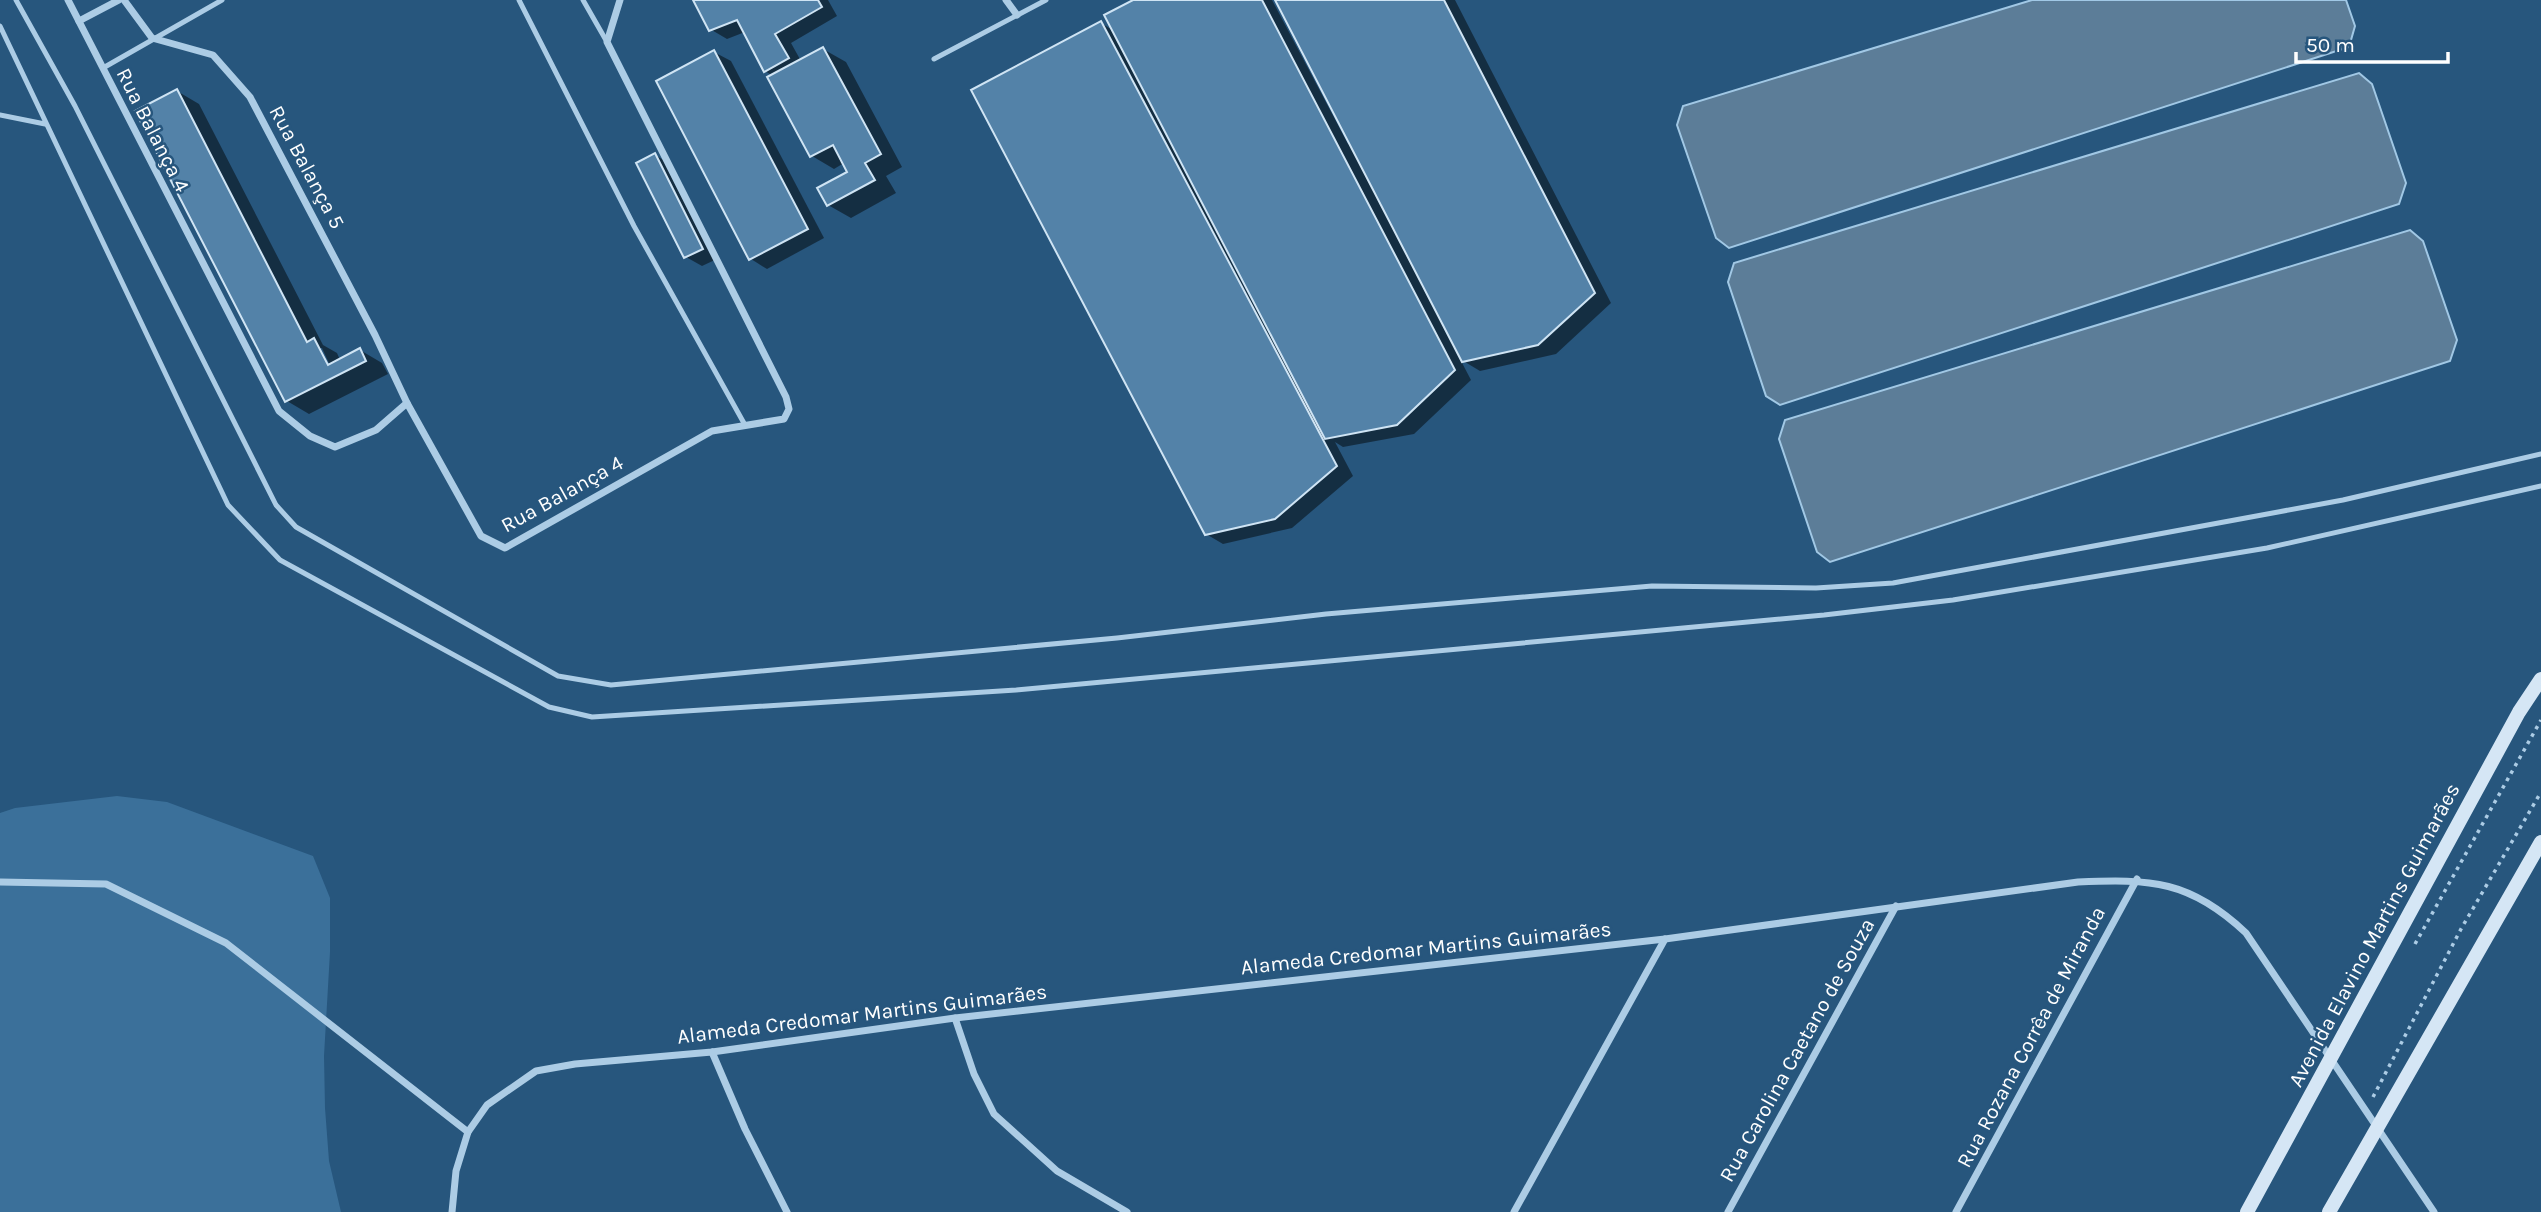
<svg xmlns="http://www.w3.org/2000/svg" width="2541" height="1212" viewBox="0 0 2541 1212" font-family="Karla,sans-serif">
<rect width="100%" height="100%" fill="#27567d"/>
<path fill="#3b709a" d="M117 796 167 802 313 856 330 898V952L324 1056 325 1108 329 1161 341 1212H0V813L15 808Z"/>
<g fill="#5c7d98" stroke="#a1c8e5" stroke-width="2">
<path d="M2032 0H2346L2355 26 2349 47 1729 248 1716 238 1677 125 1683 106Z"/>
<path d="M2359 73 2372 84 2406 183 2399 204 1780 405 1766 396 1728 282 1734 263Z"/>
<path d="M2410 230 2423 241 2457 340 2450 361 1830 562 1817 552 1779 439 1785 420Z"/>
</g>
<g fill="#0007" fill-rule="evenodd">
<path d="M695 0H828L837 16 791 43 801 61 823 49 846 62 902 167 886 176 896 193 851 218 828 205 849 173 844 163 834 169 812 156 773 76 765 71 745 32 727 39 710 29Z"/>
<path d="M1137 0H1272L1348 144 1351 142 1277 0H1455L1611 303 1556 354 1480 371 1460 359 1471 380 1414 434 1343 447 1335 442 1353 476 1292 528 1223 544 1206 534 1101 23 1114 31Z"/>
<path d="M714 52 731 61 824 238 767 269 751 259Z"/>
<path d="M177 91 199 104 323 345 337 353 340 360 360 350 382 363 388 374 309 414 287 401 137 111ZM318 348H322L333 372 330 373Z"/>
<path d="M655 155 672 165 719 258 702 266 686 257Z"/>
</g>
<g fill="#5382a8" stroke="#cfe4f4" stroke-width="2">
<path d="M693 0H818L822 7 775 34 789 58 764 72 737 20 709 31Z"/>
<path d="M1133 0H1262L1455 370 1397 425 1325 439 1104 15Z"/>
<path d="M1275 0H1444L1595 293 1538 345 1462 362Z"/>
<path d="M1101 21 1337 466 1275 519 1205 535 971 90Z"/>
<path d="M823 47 881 154 865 163 875 180 827 206 817 188 847 172 833 145 810 157 767 77Z"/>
<path d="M714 50 808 229 749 260 656 81Z"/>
<path d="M177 89 307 342 314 338 328 365 360 348 366 361 285 402 135 111Z"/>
<path d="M655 153 703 249 684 258 636 163Z"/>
</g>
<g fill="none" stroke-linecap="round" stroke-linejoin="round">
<g stroke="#accce5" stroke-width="3.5" stroke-dasharray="3.5 5" stroke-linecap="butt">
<path d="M2415 944 2541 720"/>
<path d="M2373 1097 2461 929 2541 792"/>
</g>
<g stroke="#accce5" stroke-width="5">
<path d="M16 0 75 106 276 505 296 527 558 676 611 685 1117 638 1326 614 1652 586 1816 588 1893 583 2343 500 2541 454"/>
<path d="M519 0 634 226 745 425"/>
<path d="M583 0 607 42"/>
<path d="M0 26 228 505 280 560 549 707 592 717 1016 690 1824 615 1953 600 2267 548 2541 486"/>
<path d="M934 59 1046 0"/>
<path d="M103 68 222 0"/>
<path d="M0 115 45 124"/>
</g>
<g stroke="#accce5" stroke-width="7">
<path d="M68 0 279 411 310 436 335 447 376 430 407 403 481 536 505 548 712 431 784 419 789 409 786 397 607 42 620 0"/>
<path d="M124 0 152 38 213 55 250 97 375 335 407 403"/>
<path d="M1006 0 1017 15"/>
<path d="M79 21 119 0"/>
<path d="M0 882 106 884 226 943 468 1132"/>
<path d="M955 1018 974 1074 994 1114 1057 1171 1127 1212"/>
<path d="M712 1052 745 1129 787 1212"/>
<path d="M452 1212 456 1171 468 1132 487 1105 536 1071 575 1064 712 1052 955 1018 1665 939 2078 882C2151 879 2190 880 2246 933L2434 1212"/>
<path d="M1514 1212 1665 939"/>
<path d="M1728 1212 1896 906"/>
<path d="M1956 1212 2137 879"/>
</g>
<g stroke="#d5e6f5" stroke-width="14">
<path d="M2247 1212 2519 712 2541 679"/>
<path d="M2329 1212 2541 842"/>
</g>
</g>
<g text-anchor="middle" stroke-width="5" stroke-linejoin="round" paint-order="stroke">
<g font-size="21" fill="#fff" stroke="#27567d">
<text transform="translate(153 130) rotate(63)" y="7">Rua Balança 4</text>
<text transform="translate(307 167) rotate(62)" y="7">Rua Balança 5</text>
<text transform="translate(562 494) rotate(-29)" y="7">Rua Balança 4</text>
<text transform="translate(2374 935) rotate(-62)" y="7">Avenida Elavino Martins Guimarães</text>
<text transform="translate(1426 948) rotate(-6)" y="7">Alameda Credomar Martins Guimarães</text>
<text transform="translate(862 1014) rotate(-7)" y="7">Alameda Credomar Martins Guimarães</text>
<text transform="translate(2031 1037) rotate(-62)" y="7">Rua Rozana Corrêa de Miranda</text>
<text transform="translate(1797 1050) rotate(-61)" y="7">Rua Carolina Caetano de Souza</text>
</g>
</g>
<path d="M2296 52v10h152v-10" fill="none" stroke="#ffffff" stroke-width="3.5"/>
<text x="2306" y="52" font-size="21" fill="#ffffff" stroke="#27567d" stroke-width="5" paint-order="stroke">50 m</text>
</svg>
